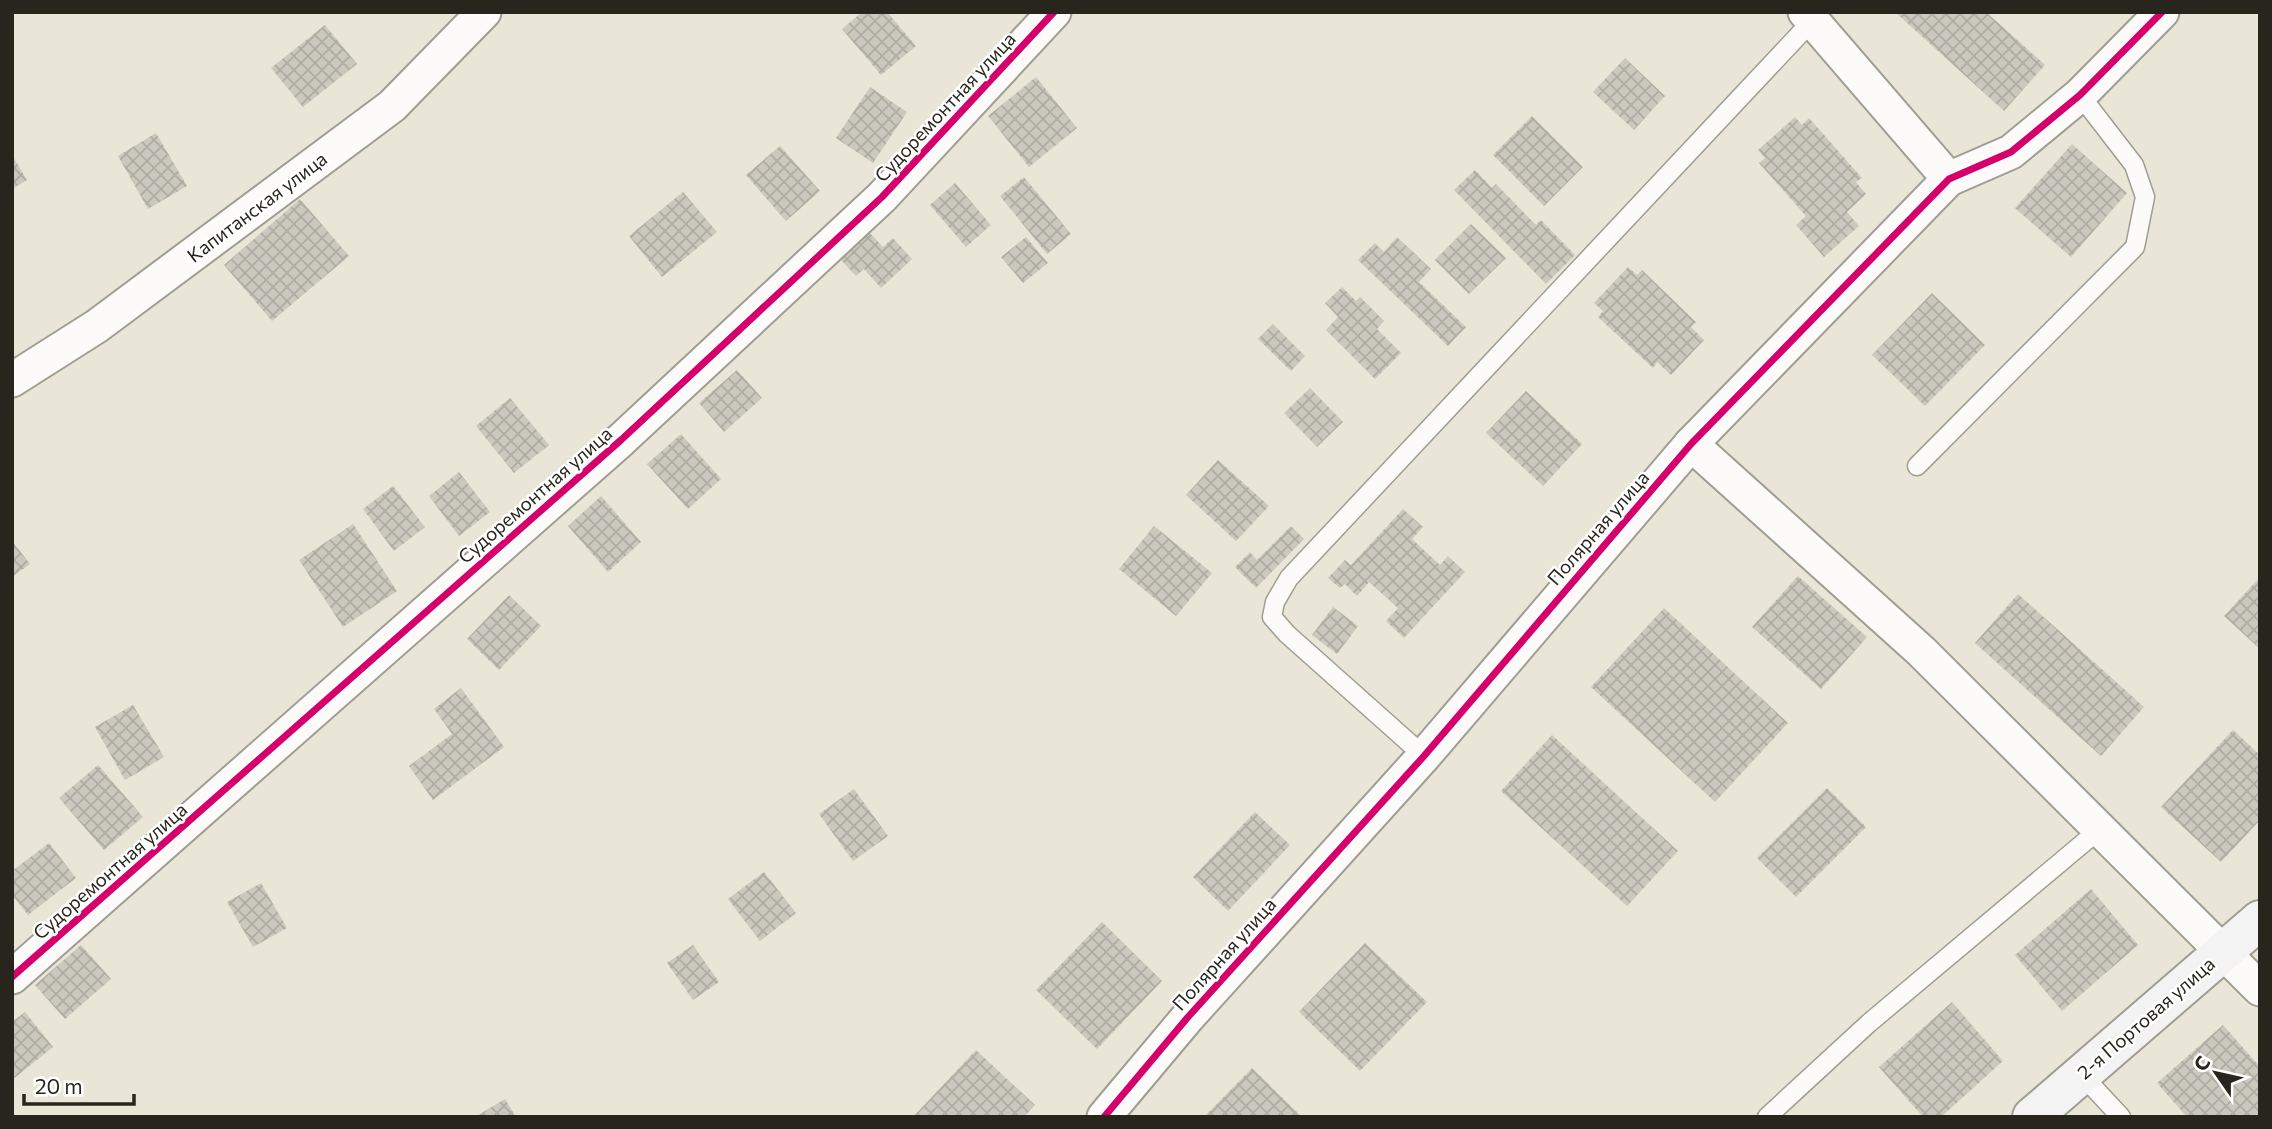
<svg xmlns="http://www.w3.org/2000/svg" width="2272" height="1129" viewBox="0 0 2272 1129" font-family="Commissioner,sans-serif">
<defs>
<pattern id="building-cross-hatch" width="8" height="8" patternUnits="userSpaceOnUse" patternTransform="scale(1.75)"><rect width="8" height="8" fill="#cbc9be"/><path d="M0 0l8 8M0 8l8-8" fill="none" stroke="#aeaca3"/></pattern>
</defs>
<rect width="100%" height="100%" fill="#e9e6d7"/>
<g fill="url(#building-cross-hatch)">
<path d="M862 12H887L916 46 881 75 842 29Z"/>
<path d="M1895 12H1986L2045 65 2004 111Z"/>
<path d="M325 25 357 64 303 107 271 68Z"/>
<path d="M1625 58 1665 96 1634 130 1593 92Z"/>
<path d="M1036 77 1077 128 1029 167 988 116Z"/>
<path d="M870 87 907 112 873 163 836 138Z"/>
<path d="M1532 116 1583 167 1544 206 1493 155Z"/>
<path d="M1795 117 1802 125 1809 118 1862 178 1856 182 1866 194 1847 212 1859 226 1824 257 1796 225 1806 216 1759 163 1765 158 1758 150Z"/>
<path d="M156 133 187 186 148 209 118 156Z"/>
<path d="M2072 144 2127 193 2071 257 2015 208Z"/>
<path d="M780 146 820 191 786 221 746 175Z"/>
<path d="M12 155 27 180 12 189Z"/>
<path d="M1475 170 1492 188 1496 184 1536 225 1541 220 1575 255 1546 284 1454 190Z"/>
<path d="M1024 177 1071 234 1047 254 1000 196Z"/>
<path d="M955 183 991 225 966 247 930 205Z"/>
<path d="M683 192 717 232 662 277 629 236Z"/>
<path d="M300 199 349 256 272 321 224 265Z"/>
<path d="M1471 224 1506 258 1469 294 1435 260Z"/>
<path d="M869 232 883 247 893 238 912 259 881 288 864 269 856 276 840 259Z"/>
<path d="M1026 237 1048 263 1023 283 1001 257Z"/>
<path d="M1397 237 1431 269 1419 282 1466 327 1448 346 1358 260 1375 243 1384 252Z"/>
<path d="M1628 267 1637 275 1642 270 1696 322 1691 327 1704 340 1671 375 1657 362 1653 368 1598 317 1603 311 1594 303Z"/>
<path d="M1342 287 1356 301 1360 297 1384 321 1377 329 1401 353 1375 379 1326 330 1338 317 1325 303Z"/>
<path d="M1932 293 1985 345 1925 406 1872 355Z"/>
<path d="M1273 324 1305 356 1291 371 1258 339Z"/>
<path d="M737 370 762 398 724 432 699 403Z"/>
<path d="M1310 388 1343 422 1317 447 1284 413Z"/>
<path d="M1526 391 1582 444 1543 486 1486 433Z"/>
<path d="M510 398 549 445 514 473 476 426Z"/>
<path d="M681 434 721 479 688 509 647 464Z"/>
<path d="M1218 460 1269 506 1236 541 1186 495Z"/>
<path d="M459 472 490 512 459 536 429 496Z"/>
<path d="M393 486 425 527 394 551 363 509Z"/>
<path d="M601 496 641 542 608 572 568 526Z"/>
<path d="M1403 509 1423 527 1412 539 1440 565 1448 556 1465 572 1404 638 1386 621 1398 608 1369 582 1357 596 1345 584 1340 588 1328 578 1345 560 1351 565Z"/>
<path d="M353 524 397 591 343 627 299 560Z"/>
<path d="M1154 526 1212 573 1176 616 1119 569Z"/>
<path d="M1291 526 1304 539 1256 588 1235 567 1250 552 1257 560Z"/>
<path d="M12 541 30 564 12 577Z"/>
<path d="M1798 576 1867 637 1821 689 1752 627Z"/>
<path d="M2260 577V649L2224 616Z"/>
<path d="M2018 594 2144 707 2101 756 1975 643Z"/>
<path d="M509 595 541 626 499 670 467 639Z"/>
<path d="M1333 607 1358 626 1337 654 1312 635Z"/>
<path d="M1664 608 1788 723 1715 802 1591 687Z"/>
<path d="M461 688 504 747 433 800 409 766 452 734 434 709Z"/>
<path d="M133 705 164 757 125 780 95 727Z"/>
<path d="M2233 730 2260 755V820L2221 862 2161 807Z"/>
<path d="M1552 735 1678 851 1627 906 1501 791Z"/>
<path d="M98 765 143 817 104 850 59 798Z"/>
<path d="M1827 788 1866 827 1796 897 1757 858Z"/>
<path d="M854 789 888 836 853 861 819 814Z"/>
<path d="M1255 812 1290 845 1228 911 1193 877Z"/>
<path d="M49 843 76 878 28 915 12 895V871Z"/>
<path d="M764 872 796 913 760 941 728 899Z"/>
<path d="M261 883 287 928 253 947 227 902Z"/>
<path d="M2091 889 2138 945 2062 1011 2015 955Z"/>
<path d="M1102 922 1162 981 1097 1049 1036 990Z"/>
<path d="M1365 943 1427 1002 1360 1071 1299 1012Z"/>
<path d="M81 945 111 979 65 1019 35 985Z"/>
<path d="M693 945 719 982 693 1000 667 963Z"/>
<path d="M1952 1002 2003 1061 1941 1117H1923L1879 1067Z"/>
<path d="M25 1012 53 1047 12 1080V1022Z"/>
<path d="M2223 1025 2260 1067V1117H2187L2157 1083Z"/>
<path d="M976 1050 1035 1105 1024 1117H913Z"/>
<path d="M1252 1068 1302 1117H1204Z"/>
<path d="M505 1099 516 1117H475Z"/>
</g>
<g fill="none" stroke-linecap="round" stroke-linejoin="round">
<g stroke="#a09d92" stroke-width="21">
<g id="lane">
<path d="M1917 466 2135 247 2145 197 2134 165 2080 95"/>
<path d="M1424 756 1287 634 1272 617 1275 602 1289 578 1813 20"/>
<path d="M2081 1074 2121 1117"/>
<path d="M1767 1117 1869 1023 2100 829"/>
</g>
</g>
<g stroke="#a09d92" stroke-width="37">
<g id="street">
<path d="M1805 12 1949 179"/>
<path d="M12 380 97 326 392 106 484 12"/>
<path d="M1691 444 1921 651 2260 989"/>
<path d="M12 977 621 440 882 197 1054 12"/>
<path d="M1104 1117 1188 1017 1424 756 1691 444 1949 179 2011 152 2080 95 2162 12"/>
</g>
</g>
<g stroke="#a09d92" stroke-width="42">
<path id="secondary" d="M2032 1117 2260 920"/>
</g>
<use href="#lane" stroke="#fcfbf9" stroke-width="18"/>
<use href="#street" stroke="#fcfbf9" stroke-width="33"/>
<use href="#secondary" stroke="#f4f3f3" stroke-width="38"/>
<g stroke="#fff" stroke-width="11">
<g id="cycleway">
<path d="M12 977 621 440 882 197 1054 12"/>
<path d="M1104 1117 1188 1017 1424 756 1691 444 1949 179 2011 152 2080 95 2162 12"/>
</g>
</g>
<use href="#cycleway" stroke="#d6006c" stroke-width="7"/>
</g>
<g text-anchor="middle" stroke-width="5" stroke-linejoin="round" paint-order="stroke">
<g font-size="19" fill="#28261c" stroke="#fff">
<text transform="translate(945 107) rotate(-47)" y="7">Судоремонтная улица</text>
<text transform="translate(257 207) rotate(-37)" y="7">Капитанская улица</text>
<text transform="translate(535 495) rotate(-41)" y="7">Судоремонтная улица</text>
<text transform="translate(1598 528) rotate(-49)" y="7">Полярная улица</text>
<text transform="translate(110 871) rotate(-41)" y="7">Судоремонтная улица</text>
<text transform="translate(1224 954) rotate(-48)" y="7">Полярная улица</text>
<text transform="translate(2146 1018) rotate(-41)" y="7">2-я Портовая улица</text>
</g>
</g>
<rect width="2272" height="1129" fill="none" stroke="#28261c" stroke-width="28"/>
<g transform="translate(2216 1073) rotate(304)" stroke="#ffffff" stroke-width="5" paint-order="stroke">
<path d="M0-5L12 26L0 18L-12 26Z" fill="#28261c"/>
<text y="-10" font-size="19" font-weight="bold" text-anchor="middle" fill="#28261c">С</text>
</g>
<path d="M24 1094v10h110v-10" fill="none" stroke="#28261c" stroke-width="3.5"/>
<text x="35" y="1094" font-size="21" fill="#28261c" stroke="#ffffff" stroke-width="5" paint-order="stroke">20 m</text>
</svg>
